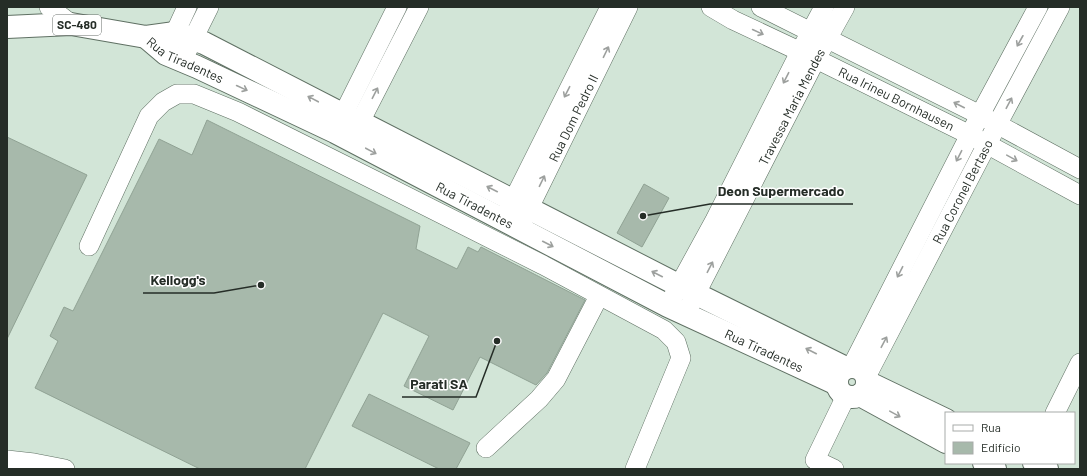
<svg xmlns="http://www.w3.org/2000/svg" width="1087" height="476" viewBox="0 0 1087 476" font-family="Barlow,sans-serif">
<rect width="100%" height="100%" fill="#d2e5d7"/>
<g fill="#a7b9ab" stroke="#90a294">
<path d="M207 120 420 226 416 249 457 269 468 247 478 252 481 247 585 300 547 373 536 385 480 357 453 410 404 386 429 336 383 313 305 469H200L35 388 58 341 50 336 64 307 73 311 159 139 192 155Z"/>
<path d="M7 137 87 175 7 339Z"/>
<path d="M644 184 669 198 642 247 617 233Z"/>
<path d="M369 394 470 443 456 469H439L352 426Z"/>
</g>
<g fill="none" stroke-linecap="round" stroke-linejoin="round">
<g stroke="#5f7063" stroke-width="20">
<g id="minor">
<path d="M49 7 71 24"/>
<path id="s1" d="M711 7 733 20 816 59 970 135 1080 195"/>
<path d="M761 7 811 32 828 39 980 115 1080 169"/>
<path d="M169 46 187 7"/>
<path d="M182 61 209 7"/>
<path d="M337 127 397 7"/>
<path d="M352 135 360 122 419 7"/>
<path d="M507 213 610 7"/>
<path id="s2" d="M522 222 628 7"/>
<path d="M89 246 149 116 163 102 177 94H194L238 112 392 189 543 265 664 330 676 342 681 358 635 469"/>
<path d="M668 306 715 220 800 52 824 7"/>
<path id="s3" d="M689 307 816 59 845 7"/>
<path d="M851 368 980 115 1038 7"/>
<path id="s4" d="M866 377 997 125 1060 7"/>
<path d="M1055 413 1080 363"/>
<path d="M486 448 539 399 556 379 599 296"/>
<path d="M7 460 34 463 65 469"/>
<path d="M834 469 815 460 846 396"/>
</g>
</g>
<g stroke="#5f7063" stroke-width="24">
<g id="major">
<path d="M7 27 71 24 146 37 175 33 204 43 342 114 360 122 680 286 846 368"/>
<path id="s5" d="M146 37 166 54 197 67 335 132 668 306 837 384"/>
<circle cx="852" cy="382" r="15"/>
<path d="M867 382 946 420"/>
<path d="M860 395 946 442"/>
<path d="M984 463 995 469"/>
<path d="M1034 463 1047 469"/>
</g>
</g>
<use href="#minor" stroke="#fff" stroke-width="19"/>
<use href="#major" stroke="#fff" stroke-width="22"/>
</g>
<defs><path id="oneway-shaft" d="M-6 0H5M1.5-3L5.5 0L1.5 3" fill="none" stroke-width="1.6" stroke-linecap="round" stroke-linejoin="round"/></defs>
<g stroke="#9da09e">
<use href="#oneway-shaft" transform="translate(758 32) rotate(25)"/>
<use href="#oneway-shaft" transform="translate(1020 41) rotate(119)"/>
<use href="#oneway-shaft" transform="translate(606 52) rotate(-64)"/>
<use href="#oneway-shaft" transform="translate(786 78) rotate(117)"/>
<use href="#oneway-shaft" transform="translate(242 88) rotate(25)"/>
<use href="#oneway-shaft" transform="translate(567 92) rotate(117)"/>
<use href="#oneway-shaft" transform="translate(375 93) rotate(-63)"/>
<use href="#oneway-shaft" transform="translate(313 99) rotate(-152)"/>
<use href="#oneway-shaft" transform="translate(1009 103) rotate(-62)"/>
<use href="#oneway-shaft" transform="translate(959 105) rotate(-153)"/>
<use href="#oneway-shaft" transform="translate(371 151) rotate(28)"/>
<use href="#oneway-shaft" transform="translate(959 156) rotate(117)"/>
<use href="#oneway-shaft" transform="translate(1012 158) rotate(29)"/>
<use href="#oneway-shaft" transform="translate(542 181) rotate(-64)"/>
<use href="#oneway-shaft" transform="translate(492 189) rotate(-153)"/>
<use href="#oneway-shaft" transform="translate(548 244) rotate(27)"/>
<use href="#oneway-shaft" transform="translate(710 267) rotate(-63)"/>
<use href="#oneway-shaft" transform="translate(900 272) rotate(117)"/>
<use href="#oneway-shaft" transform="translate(657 274) rotate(-153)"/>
<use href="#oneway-shaft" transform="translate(884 342) rotate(-62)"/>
<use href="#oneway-shaft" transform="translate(811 351) rotate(-153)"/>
<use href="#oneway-shaft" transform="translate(895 414) rotate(29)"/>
</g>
<g text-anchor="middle" stroke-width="3" stroke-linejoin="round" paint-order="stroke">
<rect fill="#fff" stroke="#666c68" stroke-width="1" x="53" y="15" width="48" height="20" rx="3"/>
<g font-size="12" font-weight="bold" fill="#252d27">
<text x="77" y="29">SC-480</text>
</g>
<g font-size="13" fill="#252d27" stroke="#fff">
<text dy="5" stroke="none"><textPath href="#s5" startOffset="46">Rua Tiradentes</textPath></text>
<text dy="5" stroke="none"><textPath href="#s1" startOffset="207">Rua Irineu Bornhausen</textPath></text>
<text dy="5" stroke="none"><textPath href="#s3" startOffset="225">Travessa Maria Mendes</textPath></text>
<text dy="5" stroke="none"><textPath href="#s2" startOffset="116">Rua Dom Pedro II</textPath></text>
<text dy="5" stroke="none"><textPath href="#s4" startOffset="209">Rua Coronel Bertaso</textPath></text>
<text dy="5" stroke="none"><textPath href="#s5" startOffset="370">Rua Tiradentes</textPath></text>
<text dy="5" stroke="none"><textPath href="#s5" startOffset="694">Rua Tiradentes</textPath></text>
</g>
</g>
<path fill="none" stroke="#252d27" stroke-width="1.5" d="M643 216L710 204H853M261 285L214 293H143M497 341L476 397H402"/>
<g fill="#252d27" stroke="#fff" stroke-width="1.5">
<circle cx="643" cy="216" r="4"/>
<circle cx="261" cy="285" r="4"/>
<circle cx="497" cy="341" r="4"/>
</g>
<g font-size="14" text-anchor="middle" font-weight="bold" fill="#252d27" stroke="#fff" stroke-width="3" stroke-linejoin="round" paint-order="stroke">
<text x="781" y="196">Deon Supermercado</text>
<text x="178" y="285">Kellogg's</text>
<text x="439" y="389">Parati SA</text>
</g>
<rect width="1087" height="476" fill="none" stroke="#252d27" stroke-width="16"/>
<rect x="945" y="412" width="130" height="52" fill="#ffffff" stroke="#a8aba9"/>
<rect x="953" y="425" width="20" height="6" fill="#ffffff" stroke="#a8aba9"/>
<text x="981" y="432" font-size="12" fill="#252d27">Rua</text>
<rect x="953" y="442" width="20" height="12" fill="#a7b9ab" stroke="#a8aba9"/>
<text x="981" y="452" font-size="12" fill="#252d27">Edifício</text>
</svg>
